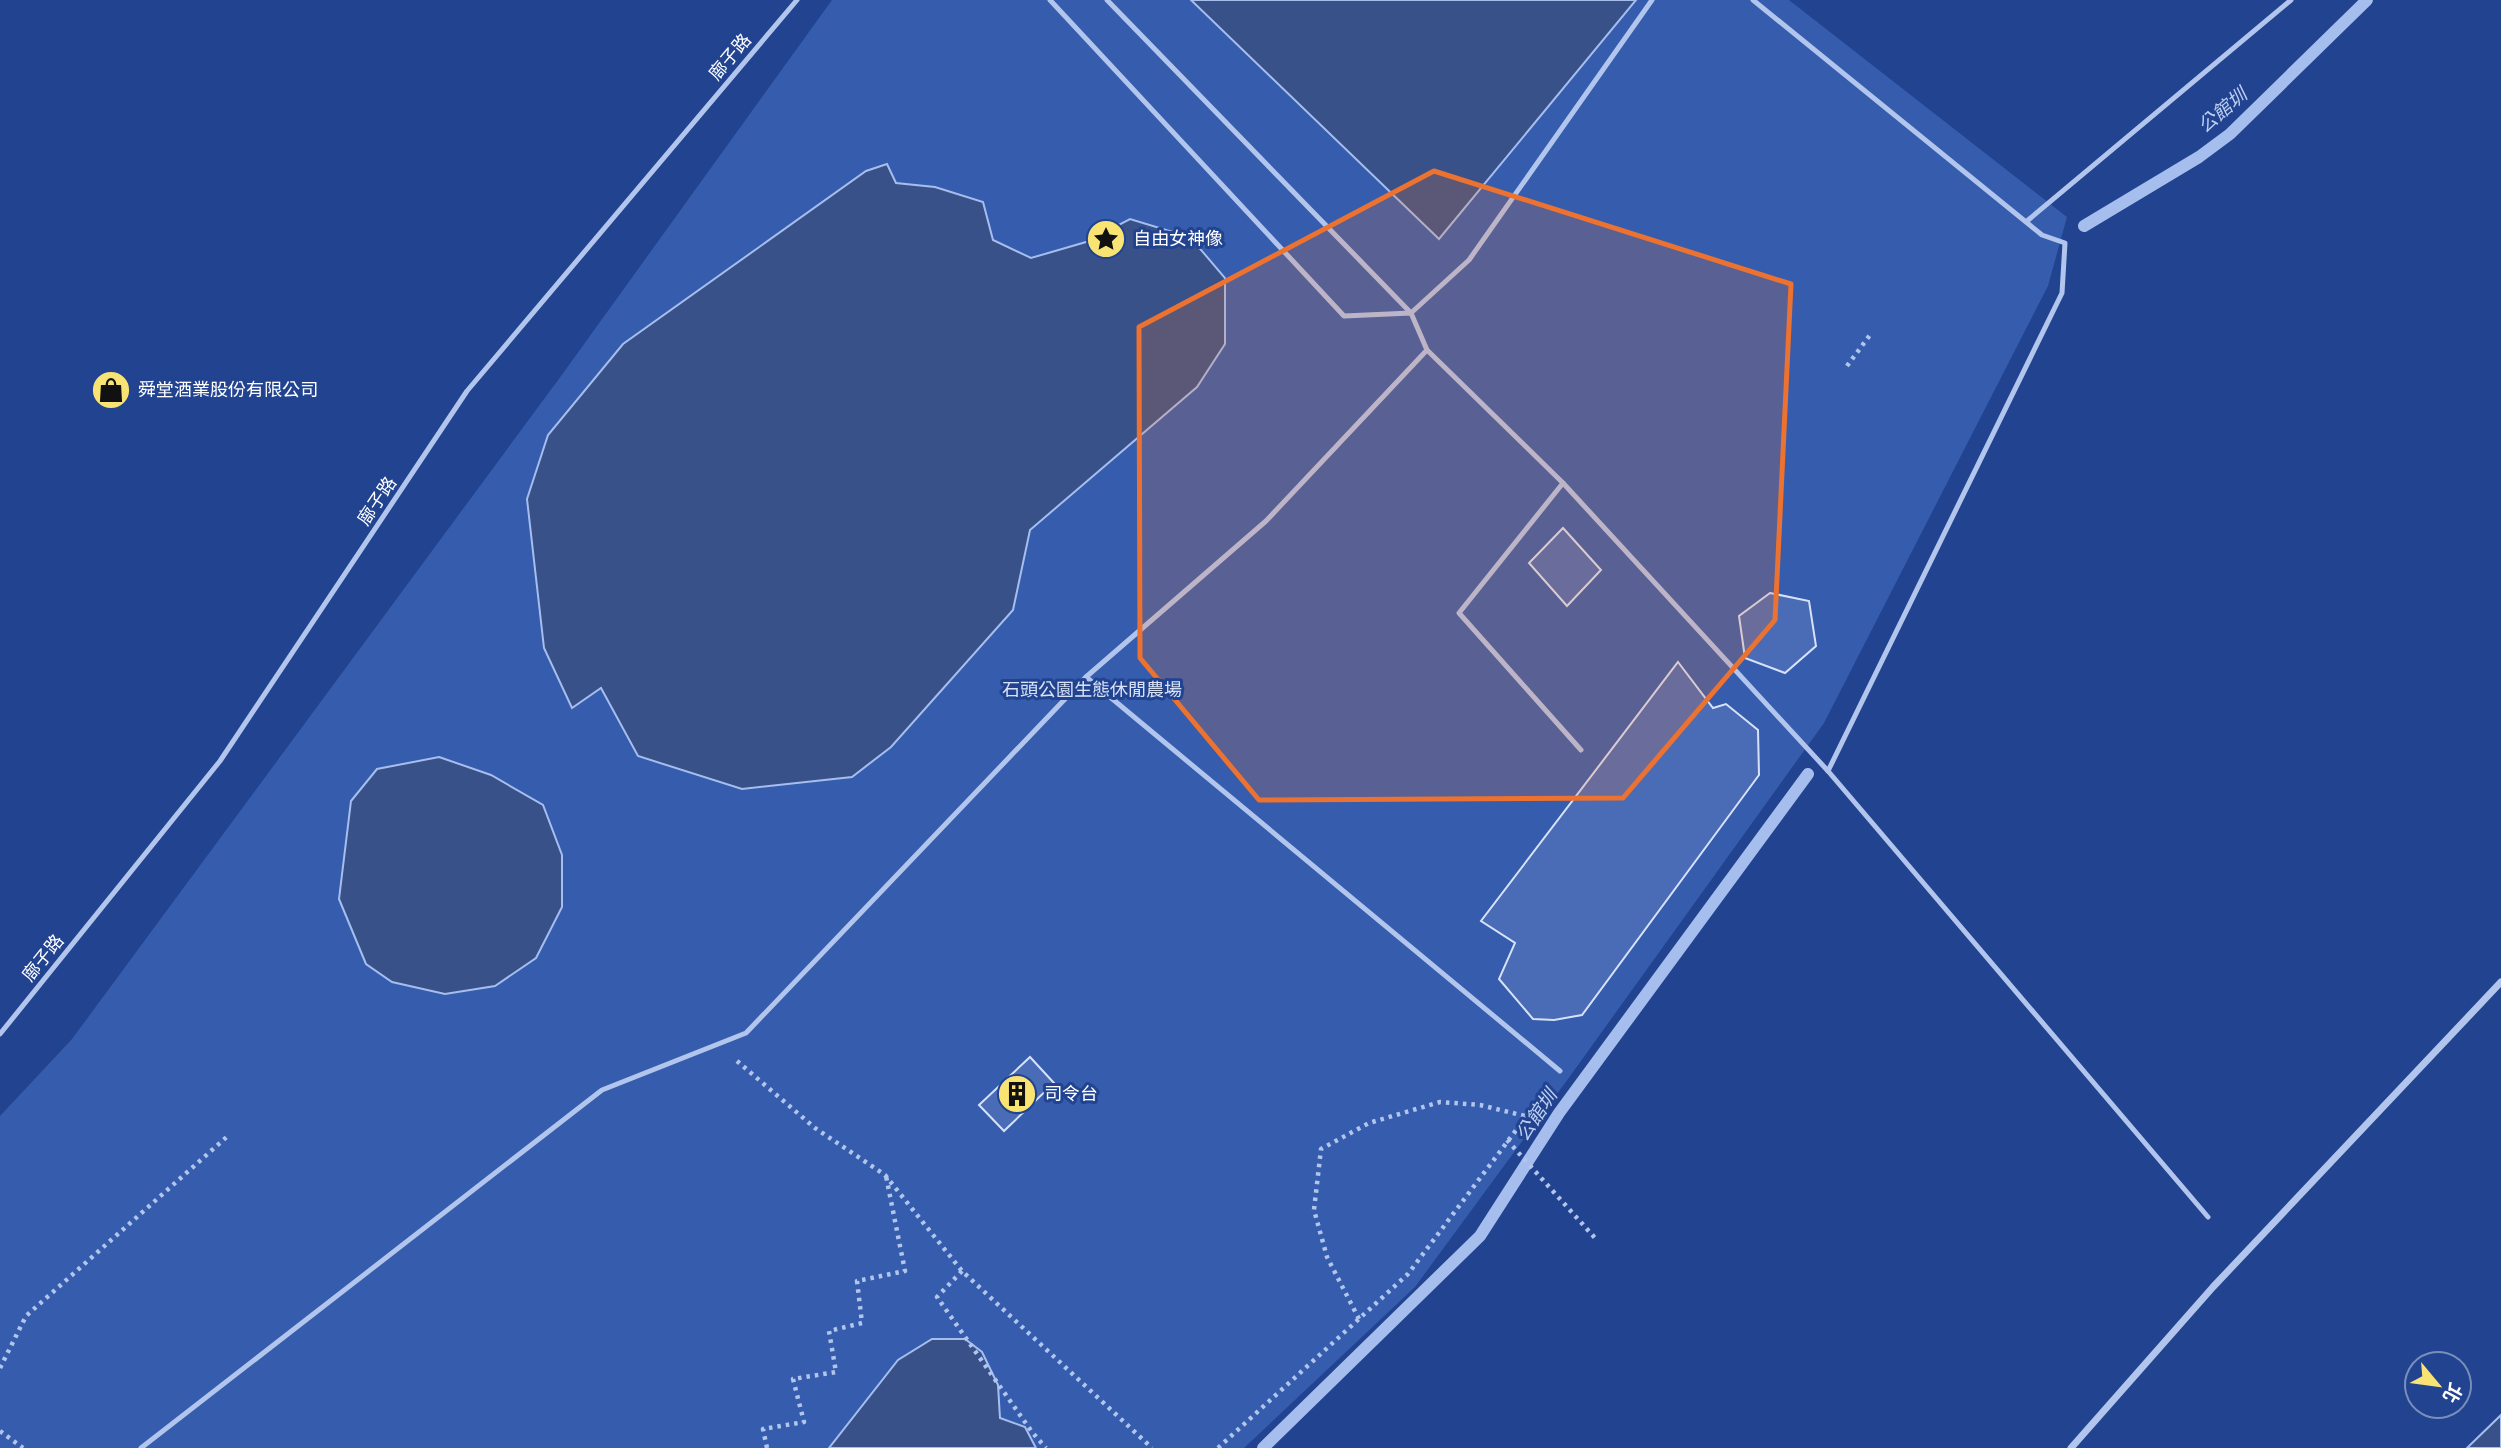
<svg xmlns="http://www.w3.org/2000/svg" width="2501" height="1448" viewBox="0 0 2501 1448" font-family="'PT Sans Narrow','Noto Sans TC',sans-serif">
<rect width="100%" height="100%" fill="#214390"/>
<path fill="#355cad" d="M832 0H1789L2067 217 2048 286 1824 723 1568 1079 1415 1287 1244 1448H0V1116L72 1039 561 376Z"/>
<g fill="#385189" stroke="#a6beee" stroke-width="2">
<path d="M1191 0H1636L1439 239Z"/>
<path d="M887 164 896 183 935 187 983 202 993 240 1031 258 1086 242 1130 219 1176 233 1196 244 1225 278V344L1197 387 1030 530 1013 610 891 747 852 777 742 789 638 756 601 688 572 708 544 648 527 499 548 435 623 344 866 171Z"/>
<path d="M439 757 491 775 543 805 562 855V907L536 958 495 986 445 994 392 982 366 964 339 899 351 801 377 769Z"/>
<path d="M932 1339H965L982 1352 998 1385 1000 1418 1025 1427 1036 1448H829L898 1360Z"/>
<path d="M2501 1415V1448H2467Z"/>
</g>
<g fill="none" stroke-linecap="round" stroke-linejoin="round">
<g stroke="#a6beee" stroke-width="12">
<path d="M2084 226 2199 157 2230 134 2367 0"/>
<path d="M1263 1448 1480 1236 1559 1113 1808 774"/>
</g>
</g>
<g fill="#4a6cb7" stroke="#d7e2f9" stroke-width="2">
<path d="M1563 528 1601 570 1567 606 1529 563Z"/>
<path d="M1770 593 1809 601 1816 646 1785 673 1745 658 1739 616Z"/>
<path d="M1678 662 1713 708 1726 704 1758 730 1759 775 1582 1015 1554 1020 1533 1019 1499 979 1515 943 1481 921Z"/>
<path d="M1030 1057 1054 1083 1004 1131 979 1105Z"/>
</g>
<g fill="none" stroke-linecap="round" stroke-linejoin="round">
<g stroke="#b2c5ed" stroke-width="4.5" stroke-dasharray="3.5 5" stroke-linecap="butt">
<path d="M1847 366 1870 335"/>
<path d="M737 1061 815 1128 885 1175 962 1271 1152 1448"/>
<path d="M1507 1140 1595 1238"/>
<path d="M962 1271 937 1297 1032 1432 1046 1448"/>
<path d="M1359 1319 1327 1257 1314 1210 1321 1149 1369 1123 1440 1102 1480 1105 1525 1116"/>
<path d="M0 1368 26 1316 230 1134"/>
<path d="M0 1431 23 1448"/>
<path d="M767 1448 763 1429 804 1422 793 1379 836 1372 829 1331 862 1323 857 1281 905 1271 886 1176"/>
<path d="M1218 1448 1408 1274 1547 1089"/>
</g>
<g stroke="#b2c5ed" stroke-width="5">
<path d="M1050 0 1344 316 1411 313 1427 350 1563 483 1828 771 2208 1217"/>
<path d="M1107 0 1411 313 1469 260 1652 0"/>
<path d="M1753 0 2042 235 2065 243 2062 293 1828 771"/>
<path d="M2027 221 2291 0"/>
<path d="M1563 483 1459 613 1581 750"/>
<path d="M1086 677 1560 1071"/>
<path d="M0 1034 220 761 467 391 797 0"/>
<path d="M141 1448 602 1090 746 1033 1086 677 1266 521 1427 350"/>
</g>
<path stroke="#b2c5ed" stroke-width="7" d="M2071 1448 2213 1287 2501 982"/>
</g>
<path fill="#eb7230" fill-opacity="0.2" stroke="#eb7230" stroke-width="5" stroke-linejoin="round" d="M1434 171 1791 284 1775 620 1623 798 1259 800 1140 658 1139 327Z"/>
<defs>
<g id="sight-disc" transform="scale(2.0125)"><circle r="9.5" fill="#f9e473" stroke="#214390"/><path d="M0-6L1.8-2.2L6-1.7L2.9 1.2L3.7 5.4L0 3.3L-3.7 5.4L-2.9 1.2L-6-1.7L-1.8-2.2Z" fill="#111"/></g>
<g id="shop-disc" transform="scale(2.0125)"><circle r="9.5" fill="#f9e473" stroke="#214390"/><path d="M-5-2.5h2.3a2.7 3.5 0 0 1 5.4 0H5L5.5 6h-11ZM-1.5-2.5h3a1.5 2.3 0 0 0-3 0Z" fill="#111"/></g>
<g id="building-disc" transform="scale(2.0125)"><circle r="9.5" fill="#f9e473" stroke="#214390"/><path d="M-4-6H4V6H1V3H-1V6H-4ZM-2.5-4.3h1.7v1.8h-1.7ZM.8-4.3h1.7v1.8H.8ZM-2.5-1h1.7V.8h-1.7ZM.8-1h1.7V.8H.8Z" fill="#111"/></g>
</defs>
<g fill-rule="evenodd">
<use href="#sight-disc" x="1106" y="239"/>
<use href="#shop-disc" x="111" y="390"/>
<use href="#building-disc" x="1017" y="1094"/>
</g>
<g text-anchor="middle" stroke-width="6" stroke-linejoin="round" paint-order="stroke">
<g font-size="18" fill="#fff" stroke="#214390">
<text transform="translate(730 57) rotate(-50)" y="6">廍子路</text>
<text transform="translate(377 501) rotate(-56)" y="6">廍子路</text>
<text transform="translate(43 958) rotate(-51)" y="6">廍子路</text>
</g>
<g font-size="18" fill="#fff" stroke="#214390" text-anchor="start">
<text x="1133" y="245">自由女神像</text>
<text x="138" y="396">舜堂酒業股份有限公司</text>
<text x="1044" y="1100">司令台</text>
</g>
<g font-size="18" fill="#d7e2f9" stroke="#214390">
<text x="1092" y="696">石頭公園生態休閒農場</text>
</g>
<g font-size="19" font-style="italic" fill="#becff3" stroke="#214390">
<text transform="translate(2222 110) rotate(-40)" y="7">公館圳</text>
<text transform="translate(1536 1115) rotate(-56)" y="7">公館圳</text>
</g>
</g>
<g transform="translate(2438 1385) rotate(119)"><circle r="33" fill="#214390" stroke="#7a8ebc" stroke-width="2"/>
<path d="M0-5L12 26L0 18L-12 26Z" fill="#f9e473"/>
<text y="-10" font-size="19" font-weight="bold" text-anchor="middle" fill="#ffffff">北</text>
</g>
</svg>
